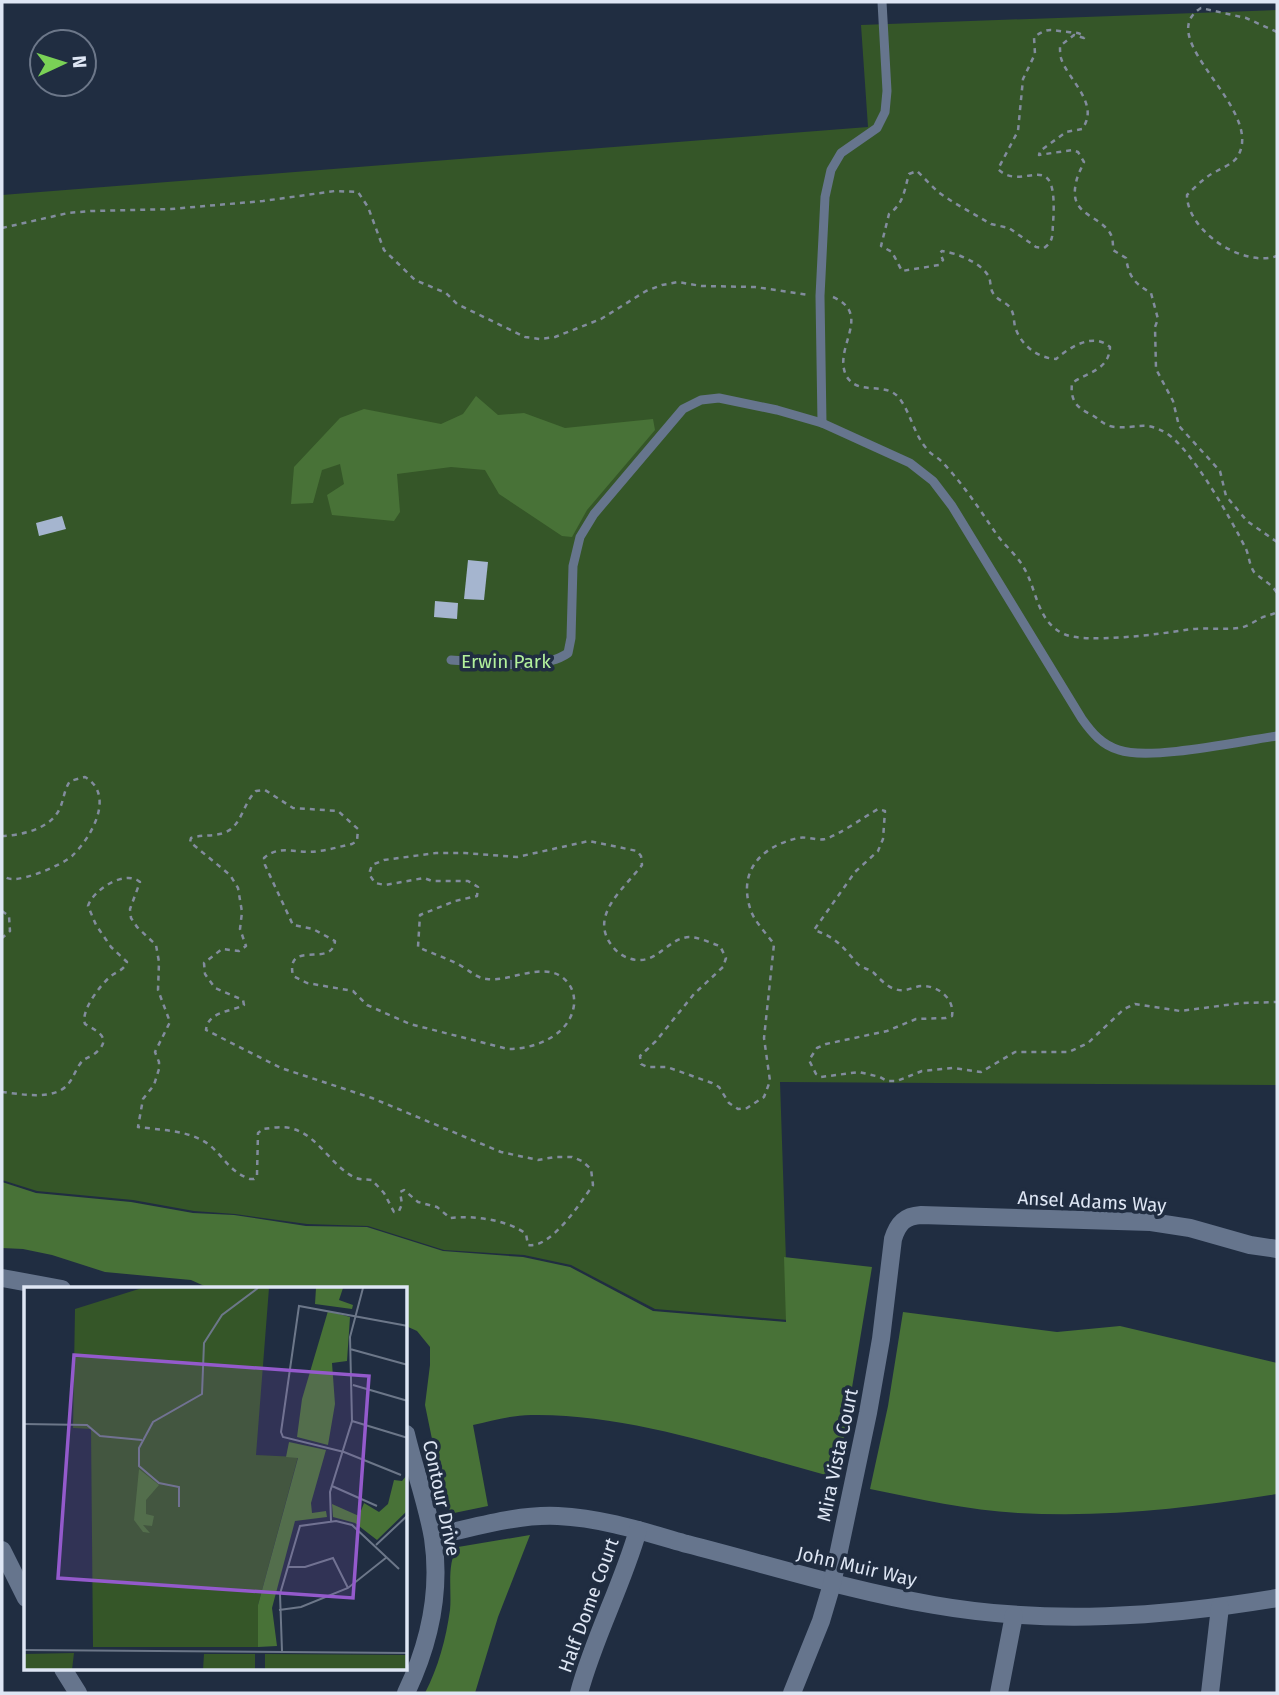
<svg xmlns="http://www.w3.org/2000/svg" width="1279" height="1695" viewBox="0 0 1279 1695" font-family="'Fira Sans',sans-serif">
<rect width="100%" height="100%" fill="#202d41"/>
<path fill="#355628" d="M1277 10V1085L780 1082 788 1320 655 1309 571 1265 524 1255 444 1250 368 1226 307 1224 235 1214 194 1211 133 1200 37 1191 2 1180V195L868 127 861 25Z"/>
<g fill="#487237">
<path d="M476 396 498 415 524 413 565 428 653 419 655 430 587 510 572 537 562 536 499 494 485 470 451 467 397 474 400 512 394 521 332 515 327 495 344 484 340 464 322 470 313 503 291 504 294 467 340 418 364 409 441 424 463 414Z"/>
<path d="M2 1182 36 1193 131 1202 193 1213 234 1215 306 1226 367 1227 443 1251 523 1257 570 1267 653 1311 786 1322 784 1257 872 1267 837 1478C741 1453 631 1413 531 1415 512 1415 492 1421 473 1425L488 1506 454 1513 446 1507 425 1405 430 1365V1347L417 1331 406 1326V1289H211L191 1280 105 1272 52 1255 23 1249 2 1248Z"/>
<path d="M903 1312 1057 1332 1120 1326 1277 1363V1494C1191 1508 1106 1518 1018 1513 968 1510 919 1499 870 1489L888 1406Z"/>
<path d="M530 1535 498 1617 475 1693H425C438 1668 446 1639 450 1610 452 1591 446 1563 458 1547Z"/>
</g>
<g fill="#a5b5cf">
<path d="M62 516 66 529 39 536 36 523Z"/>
<path d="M468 560 488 562 484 600 464 599Z"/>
<path d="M435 601 458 603 457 619 434 617Z"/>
</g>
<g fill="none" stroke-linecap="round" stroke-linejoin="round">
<g stroke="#828c9d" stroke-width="2.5" stroke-dasharray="5 5" stroke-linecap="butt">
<path d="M1277 32 1246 18 1201 8C1151 39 1265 108 1238 156 1233 165 1216 170 1207 177 1200 182 1193 189 1187 195 1187 231 1243 268 1277 256"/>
<path d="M2 228 68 213 91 211 171 209 263 201 335 191 358 192 368 207 384 250 415 280 446 293 457 304 525 337 540 339 555 337 601 319 646 291 662 285 678 282 701 286 755 287 809 295"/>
<path d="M833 297C874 315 831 349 847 377 859 396 886 381 899 398 911 413 914 435 927 449 931 455 938 457 943 463 964 485 980 510 997 535 1006 547 1017 555 1024 568 1037 590 1037 622 1064 634 1084 644 1161 634 1185 630 1203 627 1221 630 1239 628 1247 627 1255 621 1263 617 1268 615 1272 615 1277 612"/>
<path d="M1277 542 1247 521 1226 496 1220 471 1179 426 1173 401 1156 369 1155 327 1158 319 1151 293C1134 283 1129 277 1126 258L1113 250C1113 242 1113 235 1107 229 1094 214 1069 213 1076 183 1077 176 1081 169 1084 162L1078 152 1072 150 1039 155 1040 151 1066 132 1082 129C1101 104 1067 79 1061 58 1060 54 1060 50 1060 46L1074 35 1084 38V36C1078 32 1075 33 1068 32 1051 31 1050 26 1034 37L1035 54 1023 79 1018 131 998 169C1024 195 1059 140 1053 224 1052 235 1054 241 1044 248L1036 247 1009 228 991 224 953 202 938 192 917 171 909 174C904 191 904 203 889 214L881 246 892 252 902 271 939 265 943 260 940 253 942 251C957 253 982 263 989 277 991 282 990 289 993 293 998 302 1009 302 1012 311 1014 316 1014 322 1015 327 1021 345 1037 358 1056 359 1070 347 1093 332 1110 347 1109 370 1088 372 1072 383 1070 401 1077 408 1092 415 1101 420 1104 426 1115 427 1137 429 1144 420 1166 433 1191 448 1231 519 1245 547 1249 554 1249 565 1254 572 1262 580 1271 583 1277 593"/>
<path d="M2 836C22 835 51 829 60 808 64 799 64 790 70 781L85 777C116 795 91 838 72 856 62 865 26 880 12 879 8 879 5 877 2 876"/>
<path d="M2 911 9 916 10 931 2 938"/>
<path d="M2 1092C20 1094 45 1099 61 1090 72 1084 74 1072 80 1064 84 1058 88 1058 93 1055 114 1039 99 1032 85 1024 80 1011 101 984 111 976 118 971 124 970 127 962L111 947 96 925 88 906C93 890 125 869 140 882L130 909 131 918 137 927 156 945 159 962 158 990 170 1022 155 1052 159 1062V1069L154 1085 143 1099 138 1127C160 1130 189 1130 208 1144 222 1154 229 1172 250 1179H254L257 1175 258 1133 263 1129C271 1128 282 1126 290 1128 318 1134 331 1167 356 1178 361 1180 366 1179 372 1180L384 1193 394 1212 399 1211 402 1204 400 1192 404 1190 418 1202 437 1207 450 1218C472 1215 509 1220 526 1234L528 1245C551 1249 581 1202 593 1185L591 1169 582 1161 572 1157H555L538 1160 501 1152 372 1098 281 1068 206 1030C208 1011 231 1012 244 1005L243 1000 215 988 205 974 204 963 222 949 239 951 246 946 240 929 242 912 238 888 230 875 190 842 191 838C203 834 215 837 226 832 242 825 243 803 256 791L265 790 293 808 338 811 358 829 357 841 352 844C341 846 330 850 318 851 299 855 281 843 264 858L265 865 293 925 313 929 335 941C332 969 285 938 293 976L307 983 353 991 367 1005 410 1024 508 1049C536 1049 570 1035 574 1005 575 993 571 984 562 977 541 962 510 982 487 979 477 978 471 972 463 967 450 959 433 954 418 947L420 915 455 901 477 896 478 887 468 881H432L424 878 385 885 375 883 369 874 372 865 384 860 436 853H465L517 857 589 841 637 851 641 856 642 865C625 888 587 916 613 947 619 955 631 961 641 960 660 959 670 938 689 937 699 937 710 943 720 946L726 958 723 967 694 994 656 1041 640 1056 641 1064 647 1067H667L712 1083 719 1087 729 1103 738 1109 747 1108 764 1097 770 1081 764 1038 774 944C766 933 753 920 750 908 738 869 763 846 798 838 807 836 817 841 825 839 839 835 864 817 878 809L885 811 883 839 878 851 855 872 814 930C829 935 838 941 849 954 852 957 856 963 860 966 865 969 869 969 874 973 880 979 887 987 895 989 905 993 912 987 921 986 938 985 955 999 952 1016L946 1018 916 1019 887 1031 826 1044 817 1048 809 1060 816 1074 821 1077 859 1072 880 1077 887 1081H897L922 1071 953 1068 981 1072 1015 1052H1069L1088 1043 1124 1009 1135 1004 1180 1011 1242 1003 1277 1002"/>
</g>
<g stroke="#66758d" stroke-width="9">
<path d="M822 423 820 296 825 197 831 170 841 153 877 128 885 112 887 91 882 2"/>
<path d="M451 660C483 662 542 672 568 653L571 638 573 566 580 537 594 514 683 409 701 400 719 398 777 410 822 423 910 463 933 481 952 506 1082 719C1092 733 1102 745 1119 750 1150 761 1241 741 1277 736"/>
</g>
<g stroke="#66758d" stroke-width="18">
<path d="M2 1278 62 1289"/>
<path d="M433 1536C473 1528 516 1514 558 1516 602 1518 645 1532 687 1544 769 1565 851 1591 934 1605 1048 1625 1164 1617 1277 1598"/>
<path d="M2 1550 26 1598"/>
<path d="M63 1669 78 1693"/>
<path d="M406 1693C429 1645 441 1592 433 1538 427 1503 414 1468 406 1434"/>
<path d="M579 1693C594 1637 622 1586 638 1530"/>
<path d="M792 1693 821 1621 832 1584 868 1413 881 1339 893 1239C898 1223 905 1216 921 1215L1151 1222 1190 1228 1250 1245 1277 1249"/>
<path d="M999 1693 1014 1615"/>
<path d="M1210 1693 1220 1607"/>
</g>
</g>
<g text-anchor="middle" stroke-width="7" stroke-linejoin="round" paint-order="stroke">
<g font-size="19" fill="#b3f19c" stroke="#202d41">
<text x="506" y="668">Erwin Park</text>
</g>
<g font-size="19" fill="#dee6f4" stroke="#202d41">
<text transform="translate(1092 1201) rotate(3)" y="7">Ansel Adams Way</text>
<text transform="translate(837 1455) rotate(-78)" y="7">Mira Vista Court</text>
<text transform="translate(442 1498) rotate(78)" y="7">Contour Drive</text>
<text transform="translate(857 1566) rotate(13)" y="7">John Muir Way</text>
<text transform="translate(588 1605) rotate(-70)" y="7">Half Dome Court</text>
</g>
</g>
<g transform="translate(24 1287)">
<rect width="383" height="383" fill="#202d41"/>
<path d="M118 1H245L232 168 274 170 234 318V360H69L67 142 49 141 51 22ZM50 366 48 383H0V367ZM180 367H231V383H179ZM241 367 383 368V383H241Z" fill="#355628"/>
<path d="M292 1H319L315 13 329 18 328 22 291 17ZM304 24 326 30 323 74 308 76 311 117 304 158 273 150 278 112ZM265 155 302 163 287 216 288 226 302 224 303 230 271 234 248 321 253 359 234 360V318L274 171 262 170ZM115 182 135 198 122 213V227L130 229 128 239 119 238 126 246 119 245 110 233ZM383 188V224L353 253 331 236 309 230 308 217 335 229 340 216 355 225 364 217 370 193 378 194Z" fill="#487237"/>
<path fill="none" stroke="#6c7789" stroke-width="2" d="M326 62 384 78M329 98 384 114M328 134 384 151M0 137 63 138 76 149 118 153M377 188 320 165 259 150 257 145 275 19 384 39M308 199 353 219M155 220V200L135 196 115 179V161L129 135 178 107 180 56 198 28 234 1M307 234 306 205 328 134 326 50 339 1M352 258 384 228M264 280H281L309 271 324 301M255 323 277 320 324 301 363 270M0 363 384 366M258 364 256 307 276 239 312 234 328 238 375 282"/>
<path fill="#945acc" fill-opacity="0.15" stroke="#945acc" stroke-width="3.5" d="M50 68 345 89 329 311 34 291Z"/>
<rect width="383" height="383" fill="none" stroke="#dee6f4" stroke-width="3.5"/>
</g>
<rect width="1279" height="1695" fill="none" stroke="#dee6f4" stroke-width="7"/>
<g transform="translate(63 63) rotate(86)"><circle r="33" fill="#202d41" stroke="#6c7789" stroke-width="2"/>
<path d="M0-5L12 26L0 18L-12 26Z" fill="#7ad156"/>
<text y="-10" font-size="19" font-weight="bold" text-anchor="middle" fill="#dee6f4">N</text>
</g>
</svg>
